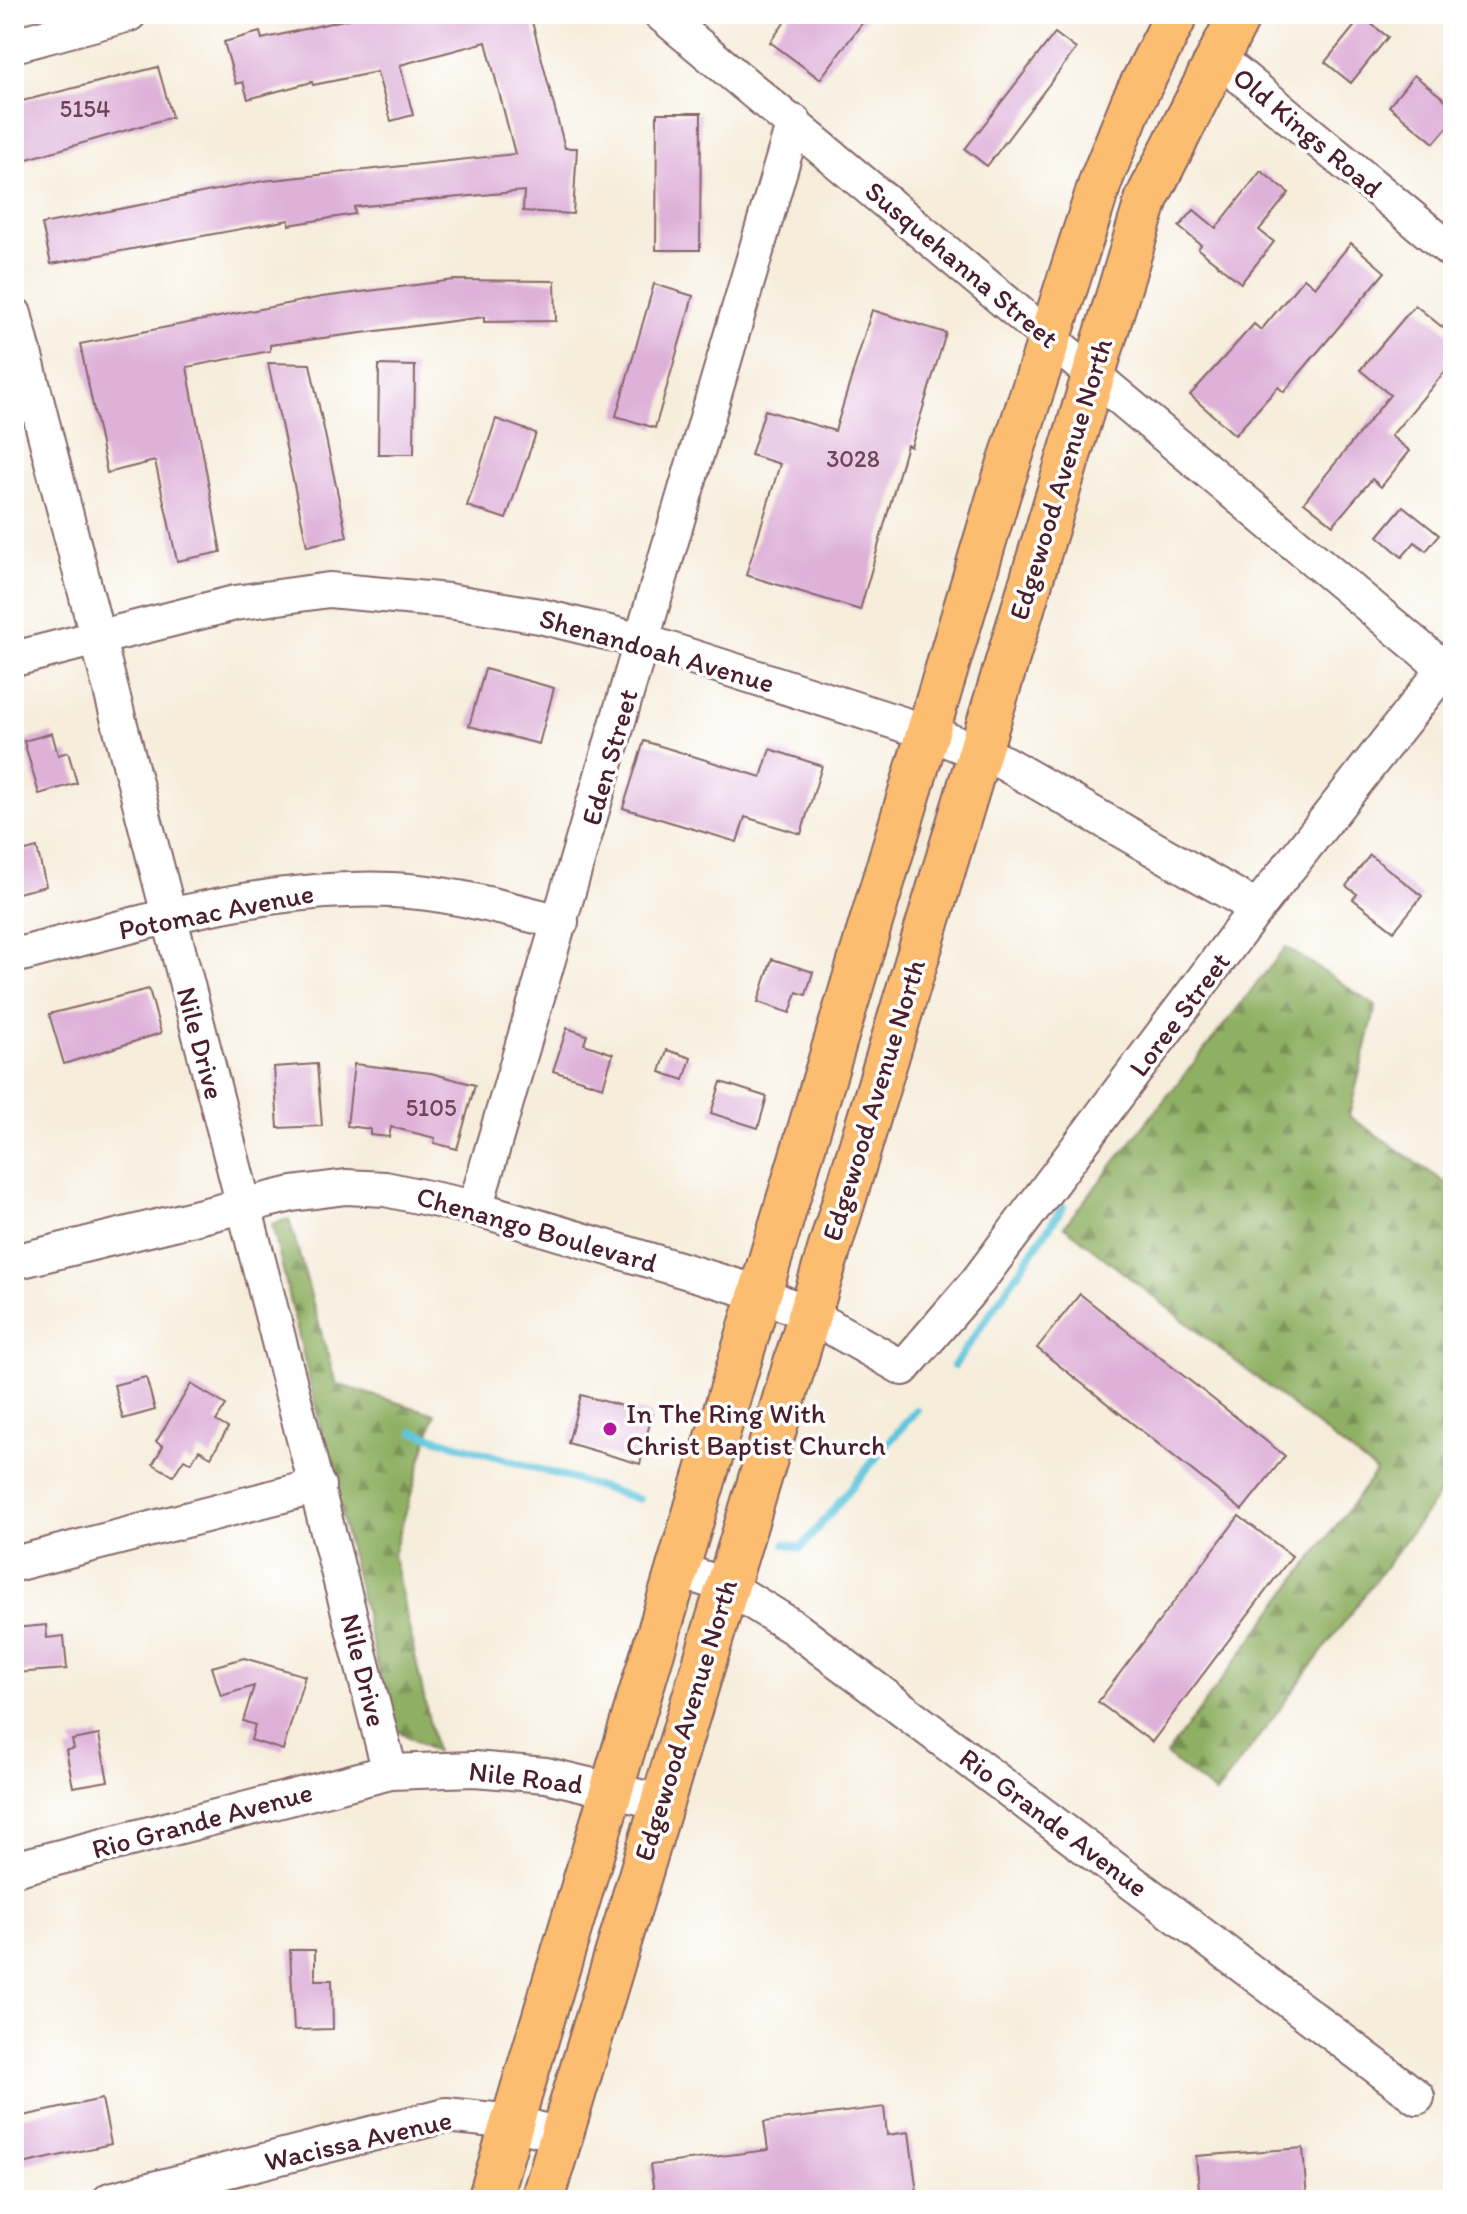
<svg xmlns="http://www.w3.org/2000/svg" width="1467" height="2214" viewBox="0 0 1467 2214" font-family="Itim,sans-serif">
<defs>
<pattern id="forest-firs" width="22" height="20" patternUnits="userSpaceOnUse" patternTransform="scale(2)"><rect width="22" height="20" fill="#8fb063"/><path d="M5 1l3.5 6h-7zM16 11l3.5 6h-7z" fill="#778f52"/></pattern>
</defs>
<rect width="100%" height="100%" fill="#fff"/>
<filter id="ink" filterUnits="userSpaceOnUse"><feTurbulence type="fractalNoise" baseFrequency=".0125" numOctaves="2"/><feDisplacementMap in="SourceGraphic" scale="16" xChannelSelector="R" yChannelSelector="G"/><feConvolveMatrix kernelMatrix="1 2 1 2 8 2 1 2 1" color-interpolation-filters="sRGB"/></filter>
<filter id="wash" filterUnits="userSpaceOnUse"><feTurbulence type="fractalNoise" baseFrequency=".006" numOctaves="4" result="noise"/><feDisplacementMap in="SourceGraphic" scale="32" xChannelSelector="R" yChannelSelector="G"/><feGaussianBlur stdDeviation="1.8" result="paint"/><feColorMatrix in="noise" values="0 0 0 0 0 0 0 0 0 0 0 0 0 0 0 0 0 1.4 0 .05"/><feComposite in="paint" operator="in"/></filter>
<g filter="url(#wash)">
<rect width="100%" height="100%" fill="#f6eddb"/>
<g fill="url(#forest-firs)" stroke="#6c6847" stroke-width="2">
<path d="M1286 947 1376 1006 1349 1116 1453 1188V1476L1216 1794 1166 1755 1376 1472 1064 1226Z"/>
<path d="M289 1219 336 1384 435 1414 393 1555 436 1753 392 1727 272 1224Z"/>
</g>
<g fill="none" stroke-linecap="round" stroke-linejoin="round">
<g stroke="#5fc5dd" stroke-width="8">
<path d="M954 1366 1063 1207"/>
<path d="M414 1432 639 1499"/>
<path d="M785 1544 801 1548 916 1410"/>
</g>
</g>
<g id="blocks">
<g fill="#deb1d9">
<path d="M369 14H530L565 148H577L573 214 523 211 524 191 354 207 355 214 289 225V220L51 264 42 224 263 181 515 154 486 42 400 65 413 115 391 121 377 72 313 85 312 82 248 99 243 82 236 84 224 42 260 32 262 39Z"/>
<path d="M791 14H869L820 79 770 42Z"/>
<path d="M1362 17 1388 37 1351 83 1325 62Z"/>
<path d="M1055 33 1076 49 987 166 965 149Z"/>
<path d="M158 67 172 117 14 163V108L19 107 18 102Z"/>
<path d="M1414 75 1453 106V121L1434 143 1389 106Z"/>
<path d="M657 113H701L700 250H656Z"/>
<path d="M1261 171 1289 193 1259 230 1274 242 1241 283 1198 249 1201 245 1179 227 1194 210 1216 228Z"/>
<path d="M1351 243 1385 272 1284 392 1278 387 1235 435 1190 395 1254 324 1261 330 1304 278 1315 287Z"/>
<path d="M454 280 555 281 556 321 484 322V317L270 345V351L187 367 221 552 177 561 155 461 107 473 80 344 322 297Z"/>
<path d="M654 284 693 296 655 428 616 416Z"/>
<path d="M1415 305 1453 336V362L1391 436 1410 451 1381 487 1372 479 1333 525 1304 502 1390 395 1360 370Z"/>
<path d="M872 310 946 333 911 447 907 445 860 610 746 575 780 464 751 455 765 410 835 431Z"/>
<path d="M268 363 310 364 347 537 307 546Z"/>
<path d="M379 365 415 366 414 454H378Z"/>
<path d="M496 419 536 433 506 519 467 506Z"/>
<path d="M1403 506 1439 535 1426 551 1415 542 1402 557 1378 536Z"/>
<path d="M485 669 554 688 539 744 469 726Z"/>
<path d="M52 733 58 755 68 752 77 783 39 794 24 741Z"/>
<path d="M644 741 761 777 770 749 822 766 801 834 745 817 737 842 623 808Z"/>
<path d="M37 848 46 886 14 894V854Z"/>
<path d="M1370 855 1422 896 1394 931 1353 899 1357 894 1346 886Z"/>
<path d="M772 959 813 972 806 995 797 992 790 1013 758 1002Z"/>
<path d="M149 989 161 1033 64 1064 49 1014Z"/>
<path d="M567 1028 587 1035 584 1044 613 1054 603 1087 553 1071Z"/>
<path d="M667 1050 691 1058 684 1080 660 1072Z"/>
<path d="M317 1064 322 1126 278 1128 274 1067Z"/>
<path d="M354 1064 431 1073 475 1085 457 1149 434 1143 435 1138 391 1127 389 1137 370 1135V1129L347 1126Z"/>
<path d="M721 1082 767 1097 758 1128 711 1113Z"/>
<path d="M1080 1294 1285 1456 1242 1510 1037 1348Z"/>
<path d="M146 1377 155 1410 123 1419 114 1385Z"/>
<path d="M191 1384 226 1405 216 1421 228 1428 211 1457 199 1450 191 1463 184 1459 173 1476 153 1464 163 1446 156 1442Z"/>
<path d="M581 1395 652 1414 640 1464 568 1443Z"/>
<path d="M1239 1516 1292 1556 1152 1742 1098 1702Z"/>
<path d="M46 1625 47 1638 64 1636 67 1669 16 1673 14 1628Z"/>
<path d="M244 1658 305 1676 283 1750 251 1740 255 1725 243 1721 254 1686 221 1696 212 1667Z"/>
<path d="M99 1735 108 1781 73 1787 66 1750 74 1749 72 1740Z"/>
<path d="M290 1950H315V1980H332L333 2029 294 2030Z"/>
<path d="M102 2099 111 2144 14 2166V2118Z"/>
<path d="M884 2107 887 2135 909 2132 918 2200H655L650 2165 768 2150 764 2122Z"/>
<path d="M1303 2148 1307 2200H1200L1196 2156Z"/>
</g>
</g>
</g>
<g filter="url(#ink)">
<use href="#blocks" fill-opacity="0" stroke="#866769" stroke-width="2"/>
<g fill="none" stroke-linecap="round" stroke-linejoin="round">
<g stroke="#866769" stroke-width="38">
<g id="minor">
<path d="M661 14 1445 669"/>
<path d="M14 45 129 14"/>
<path d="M1217 57 1453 252"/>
<path d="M14 314 390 1772"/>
<path d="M14 659 235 603 329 590 448 601 540 616 642 641 930 733 1004 763 1257 908"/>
<path d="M14 956C138 924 263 885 393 890 449 892 506 909 561 922"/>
<path d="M475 1208 794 122"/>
<path d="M14 1262 292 1194 346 1187 385 1189 475 1208 762 1294 808 1314 903 1368 978 1281 1257 908 1453 658"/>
<path d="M14 1564 318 1486"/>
<path d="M677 1570 725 1585 793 1627 1417 2097"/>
<path d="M14 1869 390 1772 474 1769 546 1775 661 1802"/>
<path d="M110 2200 446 2115 513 2122 561 2136"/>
</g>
</g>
<g stroke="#866769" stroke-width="46">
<g id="major">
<path d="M489 2200 999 494 1101 180 1132 103 1177 14"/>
<path d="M542 2200 1147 198 1240 14"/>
</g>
</g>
<use href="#minor" stroke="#fff" stroke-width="34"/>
<use href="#major" stroke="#fcbd6f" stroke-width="42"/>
</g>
</g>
<circle fill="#b5179e" stroke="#fff" stroke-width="3" cx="610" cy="1429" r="8"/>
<g text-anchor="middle" stroke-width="7" stroke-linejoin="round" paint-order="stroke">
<g font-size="24" fill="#6f4456">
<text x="85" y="117">5154</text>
<text x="853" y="467">3028</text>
<text x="431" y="1116">5105</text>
</g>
<g font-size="28" fill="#4a1f2b" stroke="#fff">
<text transform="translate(1308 132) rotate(40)" y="10">Old Kings Road</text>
<text transform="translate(962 264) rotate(40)" y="10">Susquehanna Street</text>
<text transform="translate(1060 479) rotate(-73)" y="10">Edgewood Avenue North</text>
<text transform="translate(657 650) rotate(16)" y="10">Shenandoah Avenue</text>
<text transform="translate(609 757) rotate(-74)" y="10">Eden Street</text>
<text transform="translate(216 911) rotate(-11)" y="10">Potomac Avenue</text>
<text transform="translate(1179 1014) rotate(-53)" y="10">Loree Street</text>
<text transform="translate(201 1043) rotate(75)" y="10">Nile Drive</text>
<text transform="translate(873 1100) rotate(-73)" y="10">Edgewood Avenue North</text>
<text transform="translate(537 1229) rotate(16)" y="10">Chenango Boulevard</text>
<text transform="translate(364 1670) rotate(76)" y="10">Nile Drive</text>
<text transform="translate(685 1720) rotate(-73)" y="10">Edgewood Avenue North</text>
<text transform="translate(526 1777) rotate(7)" y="10">Nile Road</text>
<text transform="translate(202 1820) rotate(-15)" y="10">Rio Grande Avenue</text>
<text transform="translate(1054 1822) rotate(37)" y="10">Rio Grande Avenue</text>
<text transform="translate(358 2140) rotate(-13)" y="10">Wacissa Avenue</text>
</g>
<g font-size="28" fill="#4a1f2b" stroke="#fff" text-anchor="start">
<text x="626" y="1423">In The Ring With<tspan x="626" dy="32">Christ Baptist Church</tspan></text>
</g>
</g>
<rect width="1467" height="2214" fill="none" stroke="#fff" stroke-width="48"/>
</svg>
